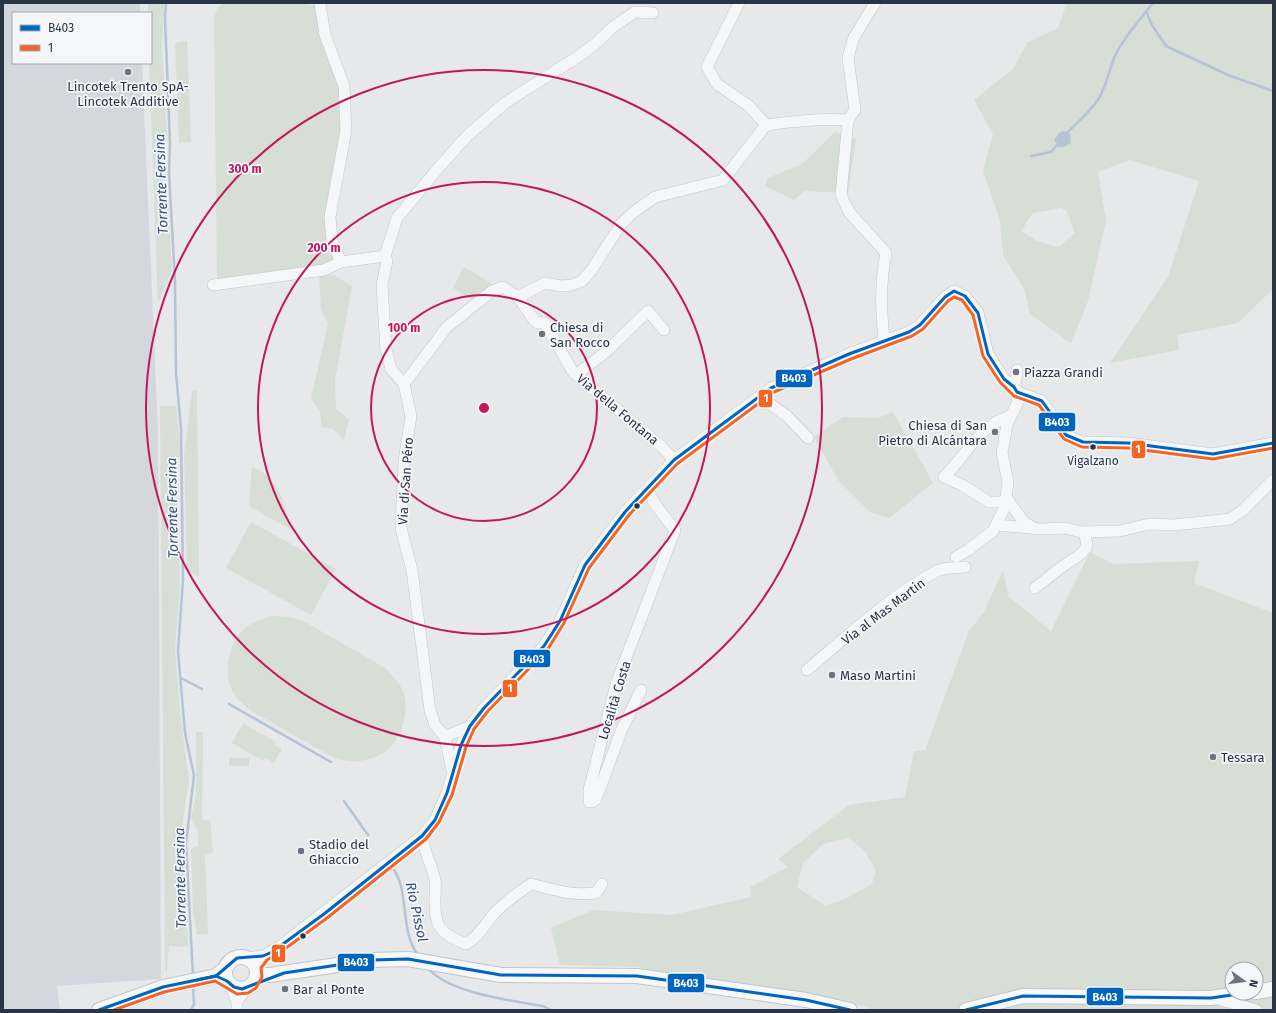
<svg xmlns="http://www.w3.org/2000/svg" width="1276" height="1013" viewBox="0 0 1276 1013" font-family="'Fira Sans',sans-serif">
<rect width="100%" height="100%" fill="#e6e8ea"/>
<path fill="#d4d7dd" d="M3 3H140V13H13V63H142L158 432 161 979 57 986 60 1010H3Z"/>
<g fill="#d6ded6" fill-rule="evenodd">
<path d="M148 3H164L162 45 167 135 163 182 168 204 172 270 158 303 149 63H151V13H148Z"/>
<path d="M223 3H300L317 6 342 86 344 129 331 204 340 261 324 269 217 282 214 17 217 9Z"/>
<path d="M1067 3H1273V289L1238 323 1177 335 1179 350 1110 363 1168 277 1199 181 1130 160 1098 172 1106 221 1088 301 1071 343 1030 314 1025 291 1003 255 1000 221 983 171 993 134 974 100 1012 70 1028 42 1058 28ZM1061 208 1067 211 1075 233 1058 247 1037 241 1021 231 1033 213Z"/>
<path d="M187 41 191 142 179 143 175 43Z"/>
<path d="M835 132 856 139 848 193 804 191 794 200 765 186 768 178 802 164Z"/>
<path d="M464 267 495 286 478 303 453 288Z"/>
<path d="M319 275H334L352 286 335 380 336 409 349 420 344 440 333 429 322 427 320 412 311 398 328 324 321 309Z"/>
<path d="M197 390 199 577 187 569 184 455 192 391Z"/>
<path d="M160 406H176L181 455 175 462 180 586 175 650 180 712 189 780 182 826 188 947 169 946 167 970 165 971Z"/>
<path d="M893 412 933 483 889 518 870 512 838 480 814 437 843 417 878 418Z"/>
<path d="M252 467C279 477 285 503 290 529L249 506Z"/>
<path d="M251 522 336 569 311 615 226 568Z"/>
<path d="M1090 552 1113 564 1199 561 1194 583 1273 613V1010H866L868 1007 636 967 560 965 551 928 593 910 672 915 751 897 750 887 788 867 778 859 849 805 905 797 914 751 925 750 969 631 984 612 1003 570 1008 596 1051 631ZM848 838 864 850 876 870 872 884 847 898 826 906 797 887 803 863 823 844ZM1232 969H1256V993H1232Z"/>
<path d="M271 616 291 617 305 622 385 668C391 674 397 680 401 687 406 696 407 710 404 720 397 754 366 768 334 758L251 711C244 705 236 699 232 690 223 671 229 645 243 630 250 623 262 619 271 616Z"/>
<path d="M243 723 276 742 274 745 282 749 274 763 266 758 264 761 232 743Z"/>
<path d="M196 732H203L202 820H210L213 853 205 855 208 934 197 935 193 912 191 849 198 846V831L191 818 196 795Z"/>
<rect x="229" y="758" width="20" height="8"/>
</g>
<path fill="#b4c4d5" d="M1063 131 1070 133 1071 143 1064 147H1059L1054 140 1059 133Z"/>
<g fill="none" stroke-linecap="round" stroke-linejoin="round">
<g stroke="#b4c4d5" stroke-width="2.5">
<path d="M166 3 165 18 170 144 169 173 175 281 176 373 181 429 183 580 178 651 185 733 194 775 186 844 193 976"/>
<path d="M1146 11 1152 25 1166 46 1228 75 1273 91"/>
<path d="M1066 134C1077 122 1090 113 1099 98 1106 86 1109 72 1114 58 1119 45 1143 15 1153 3"/>
<path d="M1031 156 1051 152 1059 143"/>
<path d="M181 678 202 689"/>
<path d="M229 704 331 762"/>
<path d="M344 801 368 835"/>
<path d="M394 870C409 891 400 932 418 955"/>
<path d="M428 968C448 993 513 1001 543 1006L551 1010"/>
<path d="M191 1010 194 1004 193 985"/>
</g>
<g stroke="#c4c6c8" stroke-width="12">
<g id="minor">
<path d="M320 3 325 35 344 86 346 130 330 217 332 241 341 262"/>
<path d="M739 3 707 67 717 84 749 106 766 125"/>
<path d="M875 3 853 39 848 58 855 110 848 120 841 195 849 212 886 253C880 283 881 310 884 341"/>
<path d="M766 125C793 121 821 118 848 120"/>
<path d="M213 285 324 270 341 262 385 256"/>
<path d="M518 297 545 283 561 286 572 285 582 281 591 271 621 224 635 211 655 197 723 180 766 125"/>
<path d="M576 375 607 351 648 311 664 330"/>
<path d="M404 384 447 327 492 291 503 287 518 297 534 320 538 323 544 322 573 372 662 447 674 460"/>
<path d="M1012 385 1016 380 1017 370"/>
<path d="M760 397 787 416 808 438"/>
<path d="M1006 497 1023 521 1032 527"/>
<path d="M1005 502H989L962 485 944 477C969 453 975 428 1010 416"/>
<path d="M997 525 1040 529 1065 528 1081 532 1120 531 1149 524 1174 525 1230 519 1242 511 1273 480"/>
<path d="M956 557 968 550 993 531 1005 507 1008 482 1002 453 1007 424 1018 402 1017 392"/>
<path d="M1035 588 1059 569 1081 554 1086 548 1087 544 1084 532"/>
<path d="M807 670C845 638 894 593 937 571 945 567 956 568 965 567"/>
<path d="M641 690 622 729 596 799 592 802H589V790L616 684 675 530 654 503 648 489"/>
<path d="M445 737 435 725 430 710 412 570 401 528 404 461 411 416 404 384 391 369 386 350 382 285 387 261 385 256 397 218 440 166 467 136 505 103 579 56 595 44 613 27 635 12 653 13"/>
<path d="M445 737 452 770"/>
<path d="M445 737 470 726"/>
<path d="M422 836C424 852 432 865 435 880 436 886 435 893 435 899 434 926 440 934 466 944 478 937 484 926 493 915 504 902 518 893 531 884 555 890 571 896 596 893L602 884"/>
<path d="M245 958 263 956 279 947 422 836 435 820 447 793 461 745 470 726 484 708 544 646 560 621 585 565 625 512 674 460 771 388 849 354 909 332 920 325 945 297 954 291 965 296 978 313 988 354 1004 379 1014 387 1017 392 1042 401 1066 435 1083 442 1128 443 1213 454 1273 443"/>
<path d="M230 985 237 1001V1010"/>
<path d="M1214 998 1256 1010"/>
<path d="M237 1001 247 988"/>
</g>
</g>
<g stroke="#c2c5c8" stroke-width="16">
<g id="major">
<circle cx="241" cy="973" r="16"/>
<path d="M257 971 265 975H270L371 960 408 959 501 975 637 976 806 1000 850 1010"/>
<path d="M1256 992 1273 989"/>
<path d="M99 1010 163 987 216 976 226 968"/>
<path d="M966 1010 1023 996 1211 998 1246 993"/>
</g>
</g>
<use href="#minor" stroke="#f5f6f7" stroke-width="11"/>
<use href="#major" stroke="#f8f8f8" stroke-width="14"/>
<g stroke="#f4f6f9" stroke-width="6">
<g id="bus-1">
<path d="M197 980 216 976 227 981 234 987 242 989 284 973 371 960 408 959 501 975 637 976 806 1000 850 1010"/>
<path d="M99 1010 163 987 216 976 237 958 263 956 272 952 324 914 422 836 435 820 447 793 461 745 470 726 484 708 544 646 560 621 585 565 625 512 674 460 771 388 849 354 909 332 920 325 945 297 954 291 965 296 978 313 988 354 1004 379 1014 387 1017 392 1042 401 1066 435 1083 442 1128 443 1213 454 1273 443"/>
<path d="M966 1010 1023 996 1211 998 1246 993"/>
</g>
</g>
<g stroke="#f4f6f9" stroke-width="6">
<path id="bus-2" d="M114 1010 164 992 215 981 237 994 248 993 256 988 262 977 261 968 267 960 282 951 327 918 426 839 439 822 452 795 466 747 474 729 488 711 548 649 564 623 589 568 629 515 677 464 774 392 851 359 912 336 923 329 948 301 954 297 962 300 973 315 983 356 1000 382 1014 396 1039 405 1064 439 1082 447 1128 448 1213 459 1273 448"/>
</g>
<use href="#bus-1" stroke="#0065bd" stroke-width="3"/>
<use href="#bus-2" stroke="#f26522" stroke-width="3"/>
</g>
<g fill="none" stroke="#c2185b" stroke-width="2">
<circle cx="484" cy="408" r="113"/>
<circle cx="484" cy="408" r="226"/>
<circle cx="484" cy="408" r="338"/>
</g>
<g fill="#6c737f" stroke="#f4f6f9" stroke-width="1.5">
<circle cx="128" cy="72" r="4"/>
<circle cx="542" cy="334" r="4"/>
<circle cx="1016" cy="372" r="4"/>
<circle cx="995" cy="432" r="4"/>
<circle cx="832" cy="675" r="4"/>
<circle cx="1213" cy="757" r="4"/>
<circle cx="301" cy="851" r="4"/>
<circle cx="285" cy="989" r="4"/>
</g>
<g fill="#2b3445" stroke="#f4f6f9" stroke-width="1.5">
<circle cx="1093" cy="447" r="3.5"/>
<circle cx="637" cy="506" r="3.5"/>
<circle cx="303" cy="936" r="3.5"/>
</g>
<g text-anchor="middle" stroke-width="3.5" stroke-linejoin="round" paint-order="stroke">
<g font-size="12" fill="#2b3445" stroke="#f4f6f9">
<text x="1093" y="465">Vigalzano</text>
</g>
<g font-size="13" fill="#2b3445" stroke="#f4f6f9" text-anchor="start">
<text x="128" y="91" text-anchor="middle">Lincotek Trento SpA-<tspan x="128" dy="15">Lincotek Additive</tspan></text>
<text x="550" y="332">Chiesa di<tspan x="550" dy="15">San Rocco</tspan></text>
<text x="1024" y="377">Piazza Grandi</text>
<text x="987" y="430" text-anchor="end">Chiesa di San<tspan x="987" dy="15">Pietro di Alcántara</tspan></text>
<text x="840" y="680">Maso Martini</text>
<text x="1221" y="762">Tessara</text>
<text x="309" y="849">Stadio del<tspan x="309" dy="15">Ghiaccio</tspan></text>
<text x="293" y="994">Bar al Ponte</text>
</g>
<g font-size="13" fill="#2b3445" stroke="#f4f6f9">
<text transform="translate(618 409) rotate(40)" y="5">Via della Fontana</text>
<text transform="translate(405 481) rotate(-86)" y="5">Via di San Péro</text>
<text transform="translate(883 611) rotate(-37)" y="5">Via al Mas Martin</text>
<text transform="translate(614 700) rotate(-73)" y="5">Località Costa</text>
</g>
<g font-size="14" font-style="italic" fill="#34527a" stroke="#f4f6f9">
<text transform="translate(161 184) rotate(-92)" y="5">Torrente Fersina</text>
<text transform="translate(172 508) rotate(-91)" y="5">Torrente Fersina</text>
<text transform="translate(180 878) rotate(-91)" y="5">Torrente Fersina</text>
<text transform="translate(417 912) rotate(78)" y="5">Rio Pissol</text>
</g>
</g>
<circle cx="484" cy="408" r="6" fill="#c2185b" stroke="#f4f6f9" stroke-width="2"/>
<g font-size="12" text-anchor="middle" font-weight="bold" fill="#c2185b" stroke="#f4f6f9" stroke-width="3.5" stroke-linejoin="round" paint-order="stroke">
<text x="245" y="173">300 m</text>
<text x="324" y="252">200 m</text>
<text x="404" y="332">100 m</text>
</g>
<g stroke="#f4f6f9" stroke-width="1.5">
<rect x="775" y="369" width="38" height="19" rx="4" fill="#0065bd"/>
<rect x="758" y="389" width="15" height="19" rx="4" fill="#f26522"/>
<rect x="1038" y="412" width="38" height="20" rx="4" fill="#0065bd"/>
<rect x="1131" y="440" width="15" height="19" rx="4" fill="#f26522"/>
<rect x="513" y="649" width="38" height="19" rx="4" fill="#0065bd"/>
<rect x="502" y="679" width="16" height="19" rx="4" fill="#f26522"/>
<rect x="271" y="944" width="15" height="19" rx="4" fill="#f26522"/>
<rect x="337" y="953" width="38" height="19" rx="4" fill="#0065bd"/>
<rect x="667" y="973" width="38" height="20" rx="4" fill="#0065bd"/>
<rect x="1086" y="987" width="38" height="19" rx="4" fill="#0065bd"/>
</g>
<g font-size="11" text-anchor="middle" font-weight="bold" fill="#fff">
<text x="794" y="382">B403</text>
<text x="766" y="402">1</text>
<text x="1057" y="426">B403</text>
<text x="1138" y="453">1</text>
<text x="532" y="663">B403</text>
<text x="510" y="692">1</text>
<text x="278" y="957">1</text>
<text x="356" y="966">B403</text>
<text x="686" y="987">B403</text>
<text x="1105" y="1001">B403</text>
</g>
<rect width="1276" height="1013" fill="none" stroke="#2b3445" stroke-width="8"/>
<rect x="12" y="12" width="140" height="52" fill="#f4f6f9" stroke="#a4a8b1"/>
<rect x="20" y="25" width="20" height="6" fill="#0065bd" stroke="#a4a8b1"/>
<text x="48" y="32" font-size="12" fill="#2b3445">B403</text>
<rect x="20" y="45" width="20" height="6" fill="#f26522" stroke="#a4a8b1"/>
<text x="48" y="52" font-size="12" fill="#2b3445">1</text>
<g transform="translate(1244 981) rotate(104)"><circle r="19" fill="#f4f6f9" stroke="#a4a8b1"/>
<path d="M0-3L7 15L0 10L-7 15Z" fill="#6c737f"/>
<text y="-6" font-size="11" font-weight="bold" text-anchor="middle" fill="#2b3445">N</text>
</g>
</svg>
